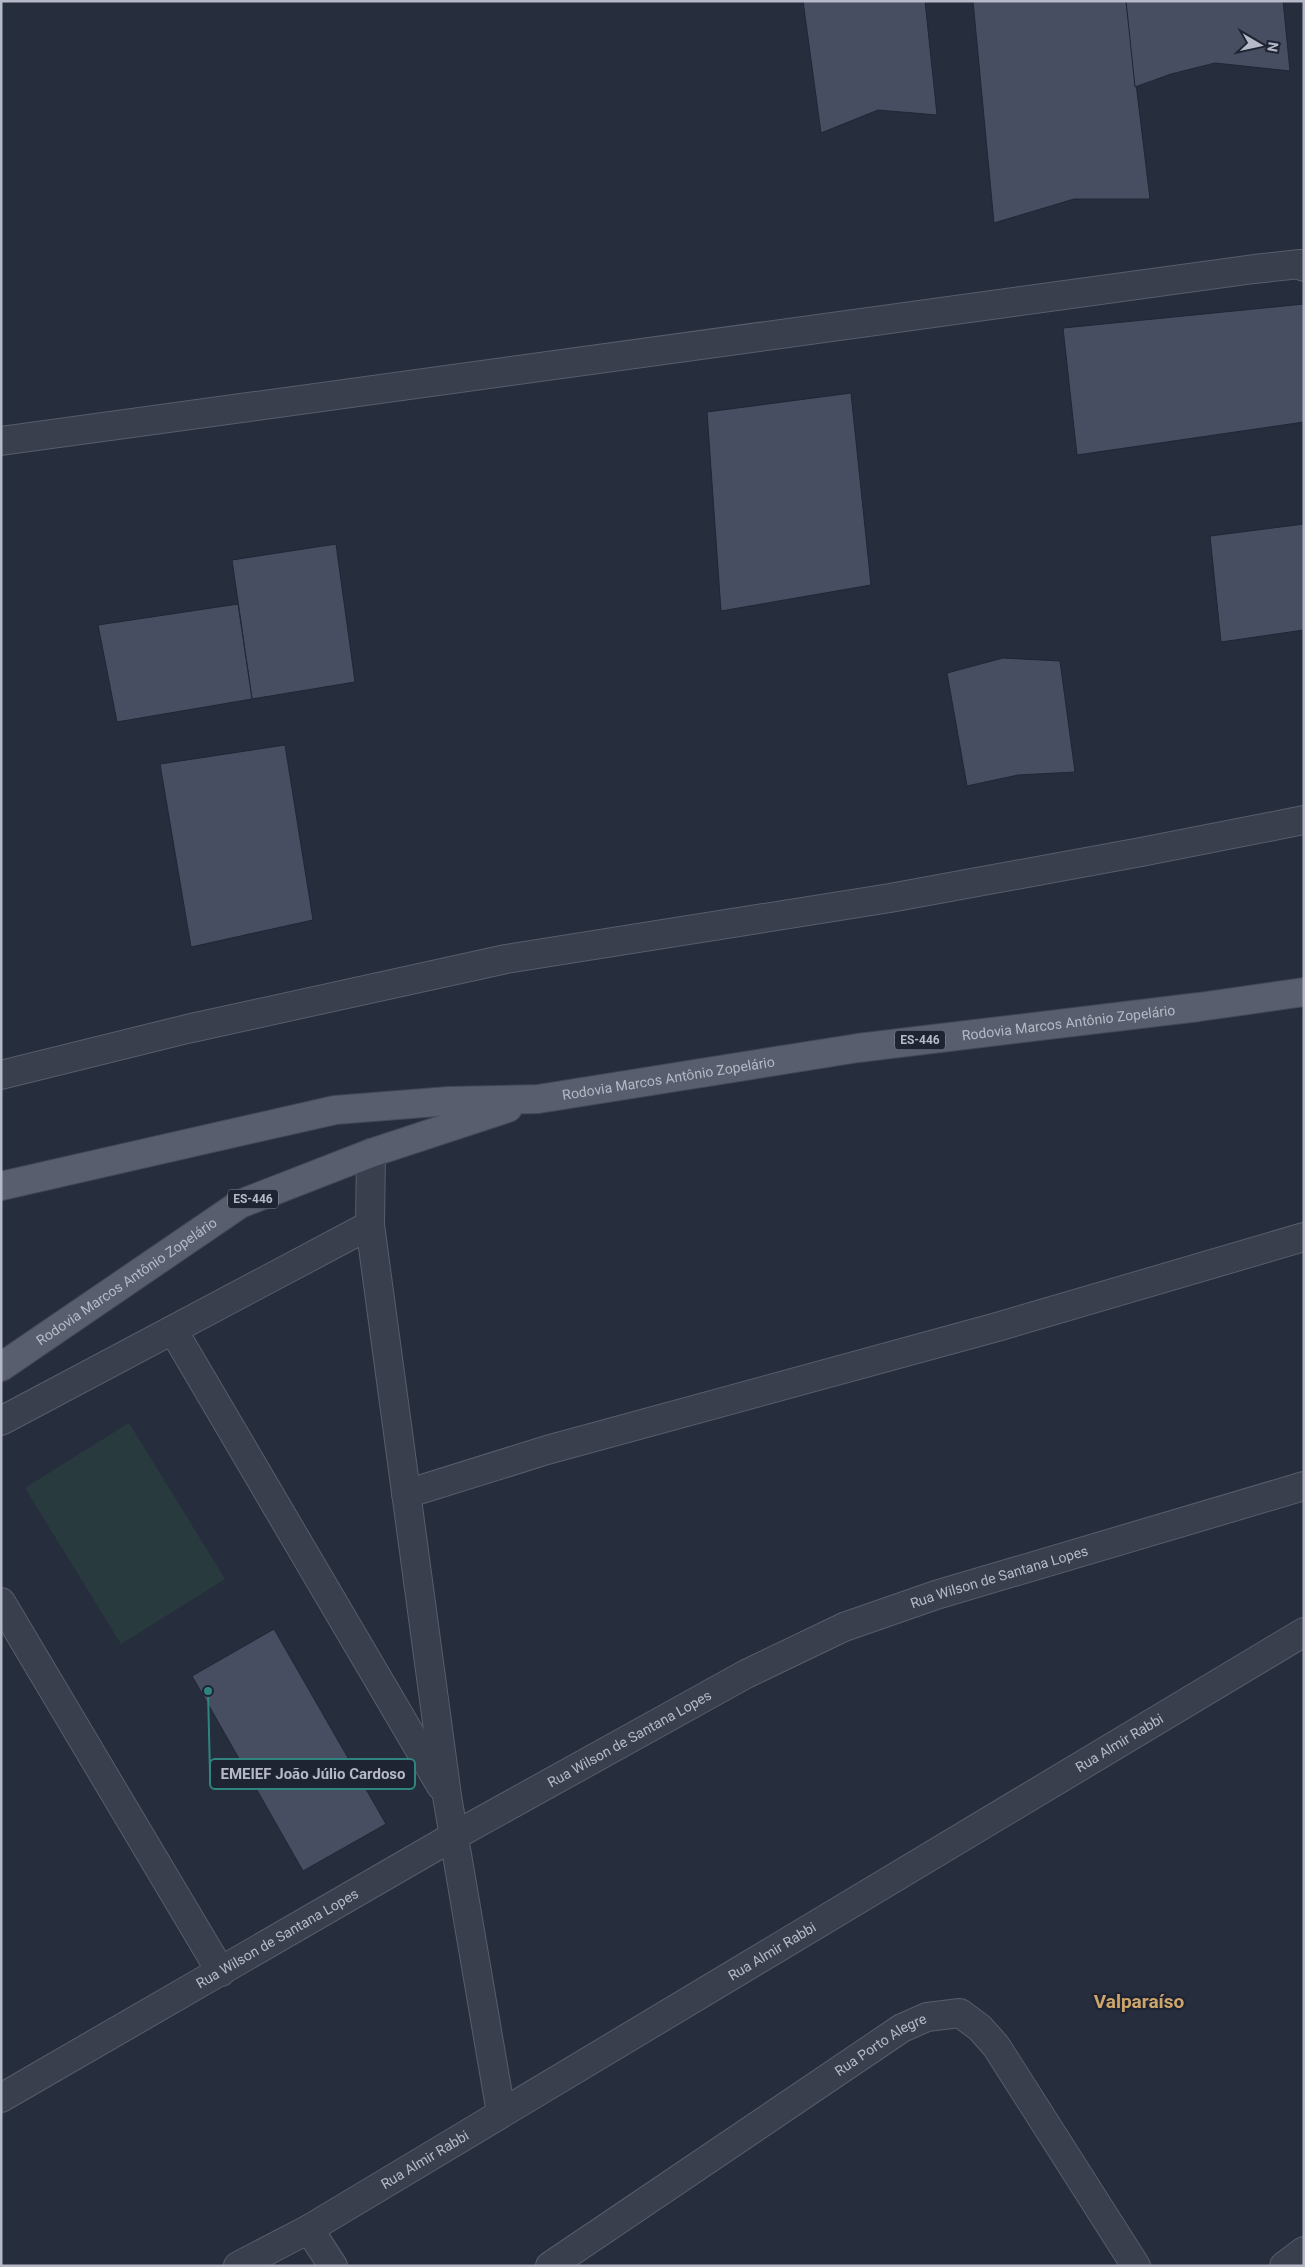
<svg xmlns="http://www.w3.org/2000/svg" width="1305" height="2267" viewBox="0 0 1305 2267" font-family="Roboto,sans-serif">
<rect width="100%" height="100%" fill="#262d3d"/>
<path fill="#293a3f" d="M129 1423 225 1579 121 1644 25 1488Z"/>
<g fill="#474e61" stroke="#212635">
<path d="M803 1H925L937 115 878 110 821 133Z"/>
<path d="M973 1H1126L1150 199H1074L994 223Z"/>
<path d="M1126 1H1283L1290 71 1215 63 1171 74 1135 87Z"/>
<path d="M1304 304V422L1077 455 1063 328Z"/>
<path d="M851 393 871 585 721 611 707 412Z"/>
<path d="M1304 524V630L1221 642 1210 536Z"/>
<path d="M336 544 355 682 252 699 232 560Z"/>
<path d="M238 604 252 699 117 722 98 625Z"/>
<path d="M1003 658 1060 661 1075 772 1018 775 967 786 947 673Z"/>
<path d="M285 745 313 920 191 947 160 764Z"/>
<path d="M274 1629 386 1824 303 1871 192 1676Z"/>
</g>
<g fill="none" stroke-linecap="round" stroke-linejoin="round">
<g stroke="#585d6b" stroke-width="30">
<g id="minor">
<path d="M1 441 1254 269 1300 264 1304 267"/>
<path d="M1 1075 187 1029 506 959 890 898 1141 852 1304 820"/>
<path d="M371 1153 370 1225 447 1796 501 2113"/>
<path d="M173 1330 441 1786"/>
<path d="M1 1421 370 1225"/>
<path d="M406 1494 547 1450 997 1327 1304 1237"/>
<path d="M1 1602 221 1972"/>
<path id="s1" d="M1 2098 454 1836 746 1674 844 1627 936 1595 1304 1486"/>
<path d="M309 2229 333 2266"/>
<path id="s2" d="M238 2266 309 2229 1304 1632"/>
<path id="s3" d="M550 2266 902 2028 927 2017 960 2013 980 2028 996 2046 1136 2266"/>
<path d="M1284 2266 1304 2251"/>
</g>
</g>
<g stroke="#434857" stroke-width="30">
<g id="major">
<path id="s4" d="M1 1186 335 1110 449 1101 538 1099 858 1048 1199 1007 1304 992"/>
<path id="s5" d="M1 1367 240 1204 371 1153 508 1108"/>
</g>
</g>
<use href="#minor" stroke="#3a3f4e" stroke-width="28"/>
<use href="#major" stroke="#585e6d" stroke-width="28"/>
</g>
<g text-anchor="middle" stroke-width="4.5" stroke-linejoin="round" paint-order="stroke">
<g fill="#1f2433" stroke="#898d9b" stroke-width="1">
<rect x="895" y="1030.5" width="50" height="19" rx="4"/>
<rect x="228" y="1189.5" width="50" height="19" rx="4"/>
</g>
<g font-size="12" font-weight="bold" fill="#b6bac8">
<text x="920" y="1044">ES-446</text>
<text x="253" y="1203">ES-446</text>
</g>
<g font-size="14" fill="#b6bac8" stroke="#1f2433">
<text dy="5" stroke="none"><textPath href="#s4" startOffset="1082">Rodovia Marcos Antônio Zopelário</textPath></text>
<text dy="5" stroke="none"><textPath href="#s4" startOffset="678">Rodovia Marcos Antônio Zopelário</textPath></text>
<text dy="5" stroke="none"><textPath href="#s5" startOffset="152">Rodovia Marcos Antônio Zopelário</textPath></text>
<text dy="5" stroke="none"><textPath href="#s1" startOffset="1129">Rua Wilson de Santana Lopes</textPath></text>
<text dy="5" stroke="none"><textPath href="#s1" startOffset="724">Rua Wilson de Santana Lopes</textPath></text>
<text dy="5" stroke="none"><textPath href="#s2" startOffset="1025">Rua Almir Rabbi</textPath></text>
<text dy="5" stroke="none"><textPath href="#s1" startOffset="319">Rua Wilson de Santana Lopes</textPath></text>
<text dy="5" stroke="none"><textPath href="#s2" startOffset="620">Rua Almir Rabbi</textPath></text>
<text dy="5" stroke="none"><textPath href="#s3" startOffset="398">Rua Porto Alegre</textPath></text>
<text dy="5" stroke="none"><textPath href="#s2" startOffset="215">Rua Almir Rabbi</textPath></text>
</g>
<g font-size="19" font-weight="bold" fill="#cea56b" stroke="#1f2433">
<text x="1139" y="2008">Valparaíso</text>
</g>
</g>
<path fill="none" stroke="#308480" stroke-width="2" d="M208 1691L210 1774"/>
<circle fill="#308480" stroke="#1f2433" stroke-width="2" cx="208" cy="1691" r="5"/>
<rect fill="#1f2433" stroke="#308480" stroke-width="2" x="210" y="1759" width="205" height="30" rx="5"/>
<g font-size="15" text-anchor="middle" font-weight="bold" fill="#b6bac8">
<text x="313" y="1779">EMEIEF João Júlio Cardoso</text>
</g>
<rect width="1305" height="2267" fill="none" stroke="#b6bac8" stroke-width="5"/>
<g transform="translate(1260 45) rotate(99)" stroke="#1f2433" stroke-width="4" paint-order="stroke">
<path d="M0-4L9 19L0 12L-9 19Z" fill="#b6bac8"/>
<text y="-8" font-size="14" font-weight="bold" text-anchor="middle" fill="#b6bac8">N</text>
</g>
</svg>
